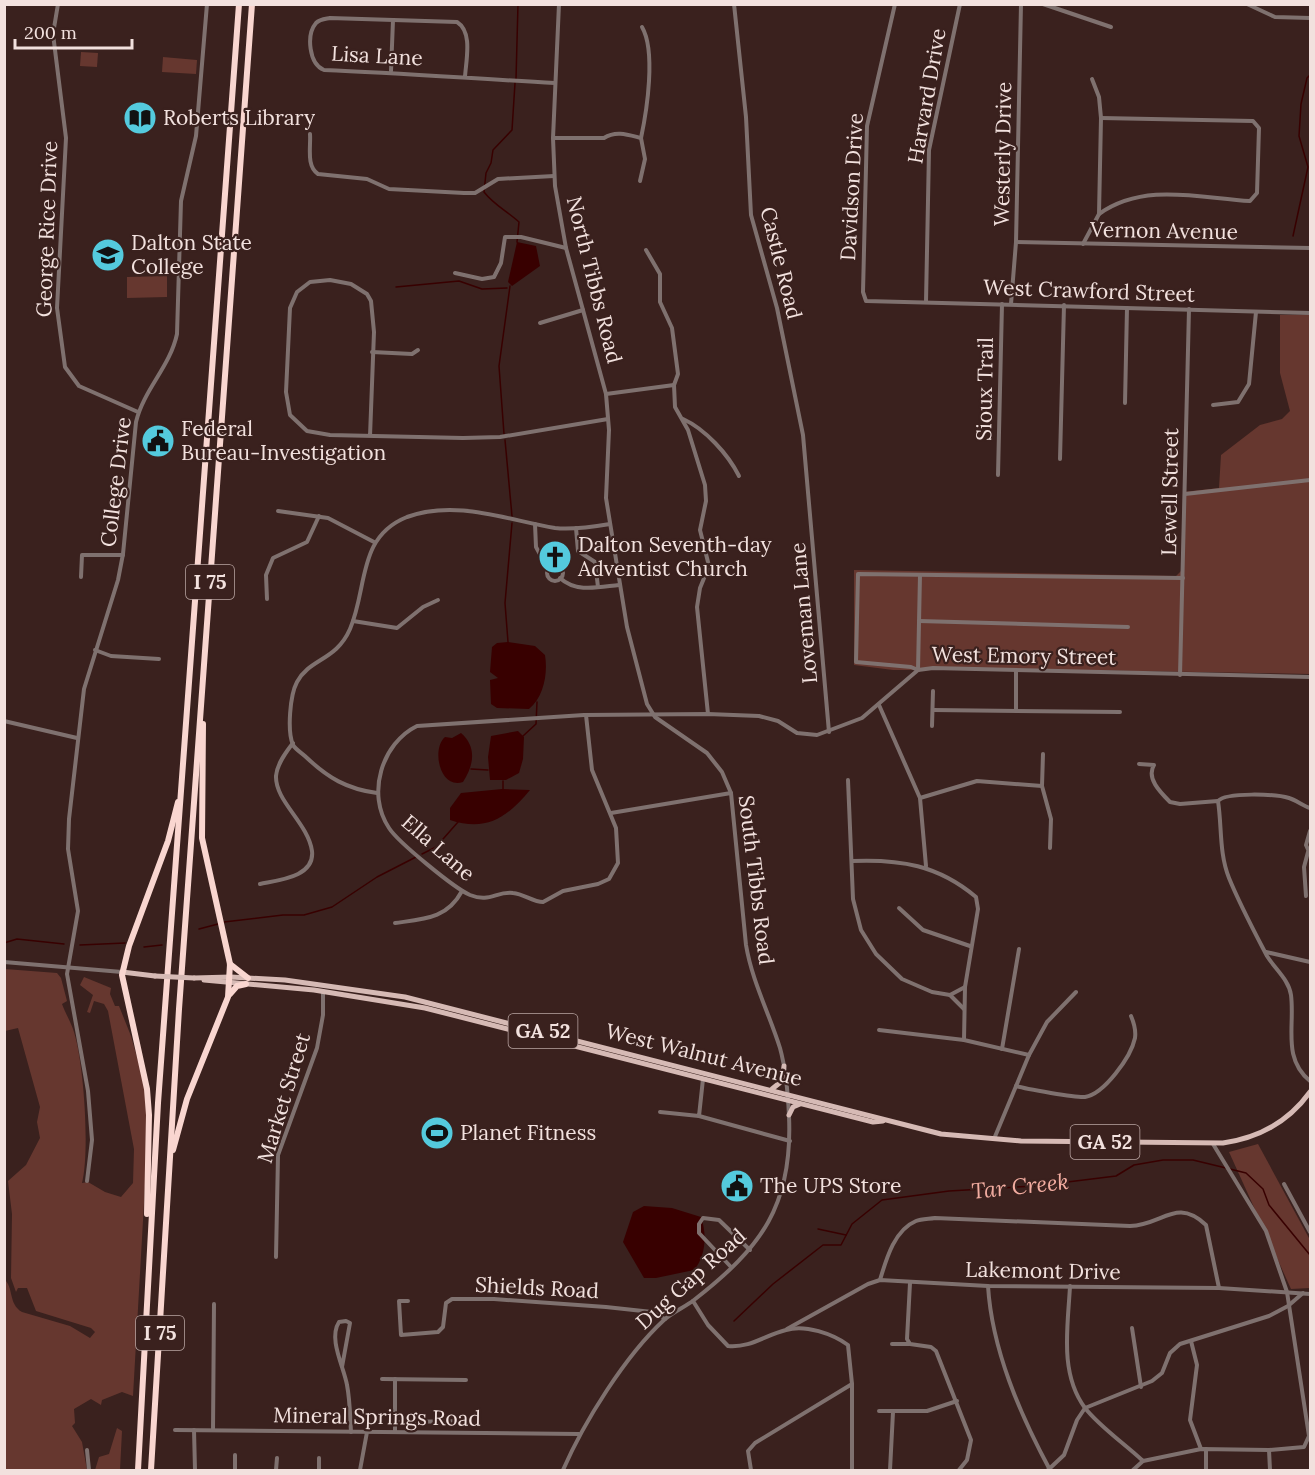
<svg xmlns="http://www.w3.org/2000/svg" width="1315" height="1475" viewBox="0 0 1315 1475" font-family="Lora,serif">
<rect width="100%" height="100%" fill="#3a211e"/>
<g fill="#66372f">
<path d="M81 52 98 53 97 67 80 66Z"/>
<path d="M163 57 197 60 196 74 162 72Z"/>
<path d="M167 276V297L127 298V277Z"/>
<path d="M1280 315H1310V674L1076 670H893L854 665V570L1176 576 1181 571 1183 492 1219 488 1221 455 1260 425 1282 419 1290 411 1280 373Z"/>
<path d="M5 969 57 973 61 978 67 1001 62 1004C65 1012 70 1021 73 1029 84 1060 90 1152 82 1183L88 1182 105 1192 121 1197 133 1183 134 1149 108 1011 104 1004 94 1001 90 1013 87 1012 93 995 80 985 84 977 111 988 110 994 115 1006H119L131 1036 145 1086 148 1133 133 1396 122 1392 102 1400 101 1405 91 1399 74 1409 75 1423 72 1426 82 1442 87 1470H5L4 1279C14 1287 8 1304 22 1312L70 1326 90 1338 95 1332 91 1328 36 1311 27 1288H18L16 1292 11 1278 12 1214 8 1181 26 1165 40 1138 37 1122 40 1107 18 1028 5 1031Z"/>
<path d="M1258 1144 1310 1240V1288L1291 1289 1229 1152Z"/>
<path d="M117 1428 122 1431 120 1470H95L99 1457 109 1454Z"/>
</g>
<g fill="#380000">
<path d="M517 242 536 246 540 266 512 286 508 282Z"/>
<path d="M508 642 535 646 545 655C548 673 544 697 529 709L497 708 491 704 490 680 498 678 490 672 492 647 497 643Z"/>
<path d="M518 731 524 737 523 759 519 773 506 780H490L488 757 491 736Z"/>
<path d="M461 733C477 747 474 765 463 782 440 790 431 749 445 737L452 738Z"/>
<path d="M502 789 530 790C507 818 486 832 450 820V808L461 793Z"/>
<path d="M644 1206 672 1208 701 1217C707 1234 706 1256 694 1270L656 1278H644L623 1242 633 1212Z"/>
</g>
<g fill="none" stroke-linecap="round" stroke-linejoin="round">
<g stroke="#380000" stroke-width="1.5">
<path d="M516 79 518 4"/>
<path d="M515 83 512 130 493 150 491 163 486 173 484 192C494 205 507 211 519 222L517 242"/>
<path d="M1293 236 1308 167 1299 136 1301 104 1307 78 1310 75"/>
<path d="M396 287 459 281 482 289 507 288"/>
<path d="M504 434 499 366 510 286"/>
<path d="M505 440 512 516"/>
<path d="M508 642 505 603 512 523"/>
<path d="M523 736 536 724 537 702"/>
<path d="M471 769 488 770"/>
<path d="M503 789V781"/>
<path d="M422 854 436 847 458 822"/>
<path d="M224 922 283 915H304L332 907 377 877 416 857"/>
<path d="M199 929 218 924"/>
<path d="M4 943 17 939 64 944"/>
<path d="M80 945 125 943"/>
<path d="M144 947 162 945"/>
<path d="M1230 1169 1246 1173 1263 1189 1269 1205 1310 1255"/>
<path d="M818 1229 846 1235"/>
<path d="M734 1321 773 1284 823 1245H841L852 1224 882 1200 949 1191 1035 1186 1116 1176 1134 1165 1163 1160H1193L1226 1168"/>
</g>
<g stroke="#7f716f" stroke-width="4">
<path d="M58 4 53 34 66 138 57 308 65 367 79 386 138 412"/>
<path d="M559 4 553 138 555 186 566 248 606 394 609 430 606 498 627 627 647 704 655 717 707 753 722 772 731 793 746 945C752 981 769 1013 780 1048 786 1070 788 1093 789 1116 793 1205 762 1247 694 1300 685 1307 673 1312 664 1320 625 1356 584 1422 563 1470"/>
<path d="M734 4 746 117 751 215 777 308 803 435 829 732"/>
<path d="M895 4 867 126 863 292 866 301 1310 313"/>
<path d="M1043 4 1111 27"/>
<path d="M1247 4 1275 17 1310 18"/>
<path d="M391 71 393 20"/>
<path d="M465 77C466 60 473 32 457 22L330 18C325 19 320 19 316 23 306 35 309 64 324 70 401 73 478 79 555 83"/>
<path d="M310 134C311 147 306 166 318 174L367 179 389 189 464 193H475L498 179 554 176"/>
<path d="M553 138H604C616 130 629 135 641 138L645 159 640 181"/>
<path d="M641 138C647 110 656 51 642 27"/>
<path d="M1099 214C1144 182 1199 198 1250 201L1257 193 1259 128 1253 121 1101 118"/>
<path d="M1016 242 1310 248"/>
<path d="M1083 244 1099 214 1101 118 1099 97 1092 79"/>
<path d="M646 250 660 274V302L672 328 678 374 674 385 675 407 688 430 705 485 706 501 700 530 709 566 700 588 697 607 708 714"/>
<path d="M455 273 482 279 494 277 501 263 505 237H521L566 248"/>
<path d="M926 302 929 150 960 4"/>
<path d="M1011 304 1016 242 1021 4"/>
<path d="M540 323 583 310"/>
<path d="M372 352 412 354 418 350"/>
<path d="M606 394 674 385"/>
<path d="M1125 403 1127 308"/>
<path d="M1213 405 1238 402 1249 384 1256 312"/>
<path d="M683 419C705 429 728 454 739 476"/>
<path d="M370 436 374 332 371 301 367 294 351 284 330 280 310 282 297 292 290 308 286 392 290 415 307 431 330 435 463 438 500 437 608 419"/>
<path d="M1060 459 1064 305"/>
<path d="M998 475 1002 304"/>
<path d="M1185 494 1310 480"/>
<path d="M278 511 328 518 374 542"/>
<path d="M535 524 536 547 548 569"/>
<path d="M576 528 578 551 595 562 598 587"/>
<circle cx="555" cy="573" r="8"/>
<path d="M81 577 82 555H123"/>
<path d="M560 578C576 593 599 587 619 585"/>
<path d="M267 599 266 575 273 558 307 542 319 516"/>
<path d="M353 621 397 628 423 607 438 600"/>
<path d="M919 621 1128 627"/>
<path d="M95 650 111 656 159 659"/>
<path d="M918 670 911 667 856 662 858 574 1183 578"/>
<path d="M918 670 920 575"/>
<path d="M1180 675 1189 309"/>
<path d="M879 705 920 798 926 866"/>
<path d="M933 710 1120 712"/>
<path d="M1016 711V671"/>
<path d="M586 715 592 770 616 828 618 863 609 879 598 884 563 891 543 902C533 902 524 894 513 893 496 891 490 903 470 895 454 888 398 842 389 828 366 794 382 743 417 726L584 715 708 714 759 716 778 721 797 733 817 735 862 718 918 670 933 668 1310 677"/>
<path d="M4 721 77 738"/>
<path d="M932 726 933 691"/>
<path d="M1043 754 1042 786 1051 819 1050 848"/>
<path d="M1139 764 1154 765C1146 778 1160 792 1170 802L1180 804 1218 801C1222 827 1219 853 1229 878 1240 905 1254 931 1267 956 1275 969 1289 980 1291 995 1295 1026 1282 1058 1310 1081"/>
<path d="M848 780 853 899 861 930 876 954 902 979 932 992 950 995 965 987"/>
<path d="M377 793C347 789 328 778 306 757 303 754 295 749 293 745 287 731 290 695 297 682 310 658 336 661 350 629 368 587 357 537 407 517 456 499 507 520 555 528 573 530 592 527 610 524"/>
<path d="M920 798 977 781 1042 786"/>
<path d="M1218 801C1226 792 1276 794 1289 798 1296 800 1303 806 1310 808"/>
<path d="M611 813 731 793"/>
<path d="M1310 831 1306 845 1310 854"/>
<path d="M852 861C900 859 938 865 976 897L978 909 965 987 964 1040 1029 1055"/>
<path d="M260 884C279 880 315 877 312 851 308 823 275 801 276 776 277 764 286 752 293 743"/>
<path d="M1306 896 1304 867 1308 852"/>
<path d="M899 908 923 930 970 946"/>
<path d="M395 923C424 919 447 919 462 891"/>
<path d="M1266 952 1310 962"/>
<path d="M4 962 122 972"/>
<path d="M950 995 964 1009"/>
<path d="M879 1030 964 1040"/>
<path d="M1002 1049 1019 949"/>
<path d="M1016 1086C1025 1089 1077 1098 1085 1097 1104 1094 1131 1057 1135 1038 1136 1031 1134 1023 1131 1016"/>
<path d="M660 1112 699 1116 703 1079"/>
<path d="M699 1116 790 1141"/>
<path d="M994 1139 1029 1055 1047 1022 1076 992"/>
<path d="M87 1181 92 1140 88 1091 67 974 78 911 68 849 69 819 84 689 118 580 123 554 136 422C144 389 170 367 177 334L181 201 196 136 207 4"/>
<path d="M1284 1184 1310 1232"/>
<path d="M276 1257 278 1155 317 1048 323 1015V991"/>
<path d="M731 1267 699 1233V1224L703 1218 719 1220 750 1250"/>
<path d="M880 1280C886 1260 894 1230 916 1221 921 1219 929 1219 935 1218L1130 1226C1163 1225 1176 1197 1206 1225L1219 1288"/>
<path d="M910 1283 907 1339 910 1344 931 1347 936 1351 971 1440 967 1460 959 1470"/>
<path d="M988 1286C992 1350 1020 1414 1050 1470"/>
<path d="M1070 1286C1068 1326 1059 1373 1085 1408 1100 1427 1125 1444 1143 1461L1201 1449 1269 1450 1304 1447 1309 1436 1287 1292 1266 1231 1213 1144"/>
<path d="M408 1301H399L401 1335 438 1332 443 1327 446 1303 452 1299H494L606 1307 652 1312 665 1319"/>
<path d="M693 1301 708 1325 728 1346C751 1348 765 1335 786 1330 805 1324 833 1334 848 1345L852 1384 755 1443 748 1451 751 1470"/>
<path d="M1132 1328 1141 1387"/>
<path d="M787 1329 868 1284 880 1280 988 1286 1219 1288 1310 1294"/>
<path d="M1191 1341 1197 1365 1190 1420 1201 1449"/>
<path d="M892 1344H909"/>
<path d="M342 1367 350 1323 346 1321 339 1322C328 1339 344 1367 347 1385 350 1400 350 1416 351 1432"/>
<path d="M382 1379 466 1380"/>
<path d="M852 1384V1470"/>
<path d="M879 1411H927L957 1401"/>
<path d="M395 1422 468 1421"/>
<path d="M175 1430 579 1434"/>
<path d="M194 1430 195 1470"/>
<path d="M213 1430 214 1304"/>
<path d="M395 1432V1379"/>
<path d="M1206 1449V1470"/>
<path d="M87 1450 89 1470"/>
<path d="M1269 1450 1270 1470"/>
<path d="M235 1470V1455"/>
<path d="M276 1470 277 1458"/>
<path d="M319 1470V1458"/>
<path d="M360 1470 367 1432"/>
<path d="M890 1470 893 1412"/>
<path d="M1048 1470 1064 1455 1077 1420 1085 1408 1152 1381 1162 1373 1170 1353 1180 1344 1269 1316 1288 1306 1303 1293"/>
<path d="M1133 1470 1143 1461"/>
</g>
<g stroke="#d6bab5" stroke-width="5">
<path d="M122 972 155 976"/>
<path d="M194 978 231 977 285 980 405 997 941 1134 1021 1141 1223 1143C1259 1138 1289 1121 1310 1092"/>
<path d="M204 980 314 990 425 1008 873 1122 883 1121"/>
<path d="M772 1089 782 1081 784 1066"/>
<path d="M789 1115 793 1107 800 1104"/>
</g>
<g stroke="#f9d6d0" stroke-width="6">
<path d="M230 964 248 978"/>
<path d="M230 994 237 986 246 984"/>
<path d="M173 1150 187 1099 228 997 230 964 202 838 203 724"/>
<path d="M147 1214 149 1115 147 1089 122 975 129 946 168 841 178 802"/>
<path d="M138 1470 158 1103 239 4"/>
<path d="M151 1470 179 1009 252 4"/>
</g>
<path stroke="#d6bab5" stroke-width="5" d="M155 976 194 978"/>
</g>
<defs>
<g id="library-disc" transform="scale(1.725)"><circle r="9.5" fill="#54cadd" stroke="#3a211e"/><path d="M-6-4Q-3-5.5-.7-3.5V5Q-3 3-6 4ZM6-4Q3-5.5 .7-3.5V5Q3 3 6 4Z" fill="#111"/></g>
<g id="university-disc" transform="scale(1.725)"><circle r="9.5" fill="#54cadd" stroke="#3a211e"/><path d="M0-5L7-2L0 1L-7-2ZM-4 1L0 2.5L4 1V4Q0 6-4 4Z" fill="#111"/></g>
<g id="civic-disc" transform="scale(1.725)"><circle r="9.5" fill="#54cadd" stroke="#3a211e"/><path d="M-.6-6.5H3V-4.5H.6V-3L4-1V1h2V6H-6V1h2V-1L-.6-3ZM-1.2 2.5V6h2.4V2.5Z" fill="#111"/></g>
<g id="church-disc" transform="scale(1.725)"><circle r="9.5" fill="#54cadd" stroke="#3a211e"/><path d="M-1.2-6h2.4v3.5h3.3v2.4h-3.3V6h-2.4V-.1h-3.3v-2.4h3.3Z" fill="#111"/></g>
<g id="stadium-disc" transform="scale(1.725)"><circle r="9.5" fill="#54cadd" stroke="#3a211e"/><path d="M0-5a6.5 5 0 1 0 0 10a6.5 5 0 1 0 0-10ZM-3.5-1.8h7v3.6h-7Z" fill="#111"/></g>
</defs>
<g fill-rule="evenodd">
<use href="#library-disc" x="140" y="118"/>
<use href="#university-disc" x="108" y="255"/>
<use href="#civic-disc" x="158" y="441"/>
<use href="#church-disc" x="555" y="557"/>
<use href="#stadium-disc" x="437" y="1133"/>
<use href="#civic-disc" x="737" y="1186"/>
</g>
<g text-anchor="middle" stroke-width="4.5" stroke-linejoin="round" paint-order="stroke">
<g fill="#3a211e" stroke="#bba7a4" stroke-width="1.5">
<rect x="186" y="565" width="48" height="34" rx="4.5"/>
<rect x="508.5" y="1014" width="69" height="34" rx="4.5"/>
<rect x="1070.5" y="1125" width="69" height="34" rx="4.5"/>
<rect x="136" y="1316" width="48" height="34" rx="4.5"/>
</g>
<g font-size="20" font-weight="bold" fill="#f2e1de">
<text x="210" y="589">I 75</text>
<text x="543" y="1038">GA 52</text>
<text x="1105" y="1149">GA 52</text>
<text x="160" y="1340">I 75</text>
</g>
<g font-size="21" fill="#f2e1de" stroke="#3a211e">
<text transform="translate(377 56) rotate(3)" y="7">Lisa Lane</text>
<text transform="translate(927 96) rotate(-80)" y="7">Harvard Drive</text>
<text transform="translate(1003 154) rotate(-89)" y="7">Westerly Drive</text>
<text transform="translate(852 187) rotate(-87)" y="7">Davidson Drive</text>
<text transform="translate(47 229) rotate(-88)" y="7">George Rice Drive</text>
<text transform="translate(1164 231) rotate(1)" y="7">Vernon Avenue</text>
<text transform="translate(781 263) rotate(76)" y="7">Castle Road</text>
<text transform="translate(594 280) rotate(76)" y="7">North Tibbs Road</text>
<text transform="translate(1089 291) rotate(2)" y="7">West Crawford Street</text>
<text transform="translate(985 389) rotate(-89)" y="7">Sioux Trail</text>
<text transform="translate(116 482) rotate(-83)" y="7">College Drive</text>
<text transform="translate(1170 492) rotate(-89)" y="7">Lewell Street</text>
<text transform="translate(804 613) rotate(-95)" y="7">Loveman Lane</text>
<text transform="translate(1024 656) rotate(1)" y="7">West Emory Street</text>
<text transform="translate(438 848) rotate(41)" y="7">Ella Lane</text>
<text transform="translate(756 880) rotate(83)" y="7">South Tibbs Road</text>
<text transform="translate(704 1055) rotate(14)" y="7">West Walnut Avenue</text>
<text transform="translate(284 1098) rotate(-73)" y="7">Market Street</text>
<text transform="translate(1043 1271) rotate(1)" y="7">Lakemont Drive</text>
<text transform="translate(691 1279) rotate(-42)" y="7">Dug Gap Road</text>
<text transform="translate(537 1288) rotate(3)" y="7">Shields Road</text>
<text transform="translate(377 1417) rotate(1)" y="7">Mineral Springs Road</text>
</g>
<g font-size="21" fill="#f2e1de" stroke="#3a211e" text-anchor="start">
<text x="163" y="125">Roberts Library</text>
<text x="131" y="250">Dalton State<tspan x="131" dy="24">College</tspan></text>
<text x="181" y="436">Federal<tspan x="181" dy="24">Bureau-Investigation</tspan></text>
<text x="578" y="552">Dalton Seventh-day<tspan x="578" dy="24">Adventist Church</tspan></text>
<text x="460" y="1140">Planet Fitness</text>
<text x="760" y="1193">The UPS Store</text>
</g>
<g font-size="22" font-style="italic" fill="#f3ada1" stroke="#3a211e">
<text transform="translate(1020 1186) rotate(-6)" y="8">Tar Creek</text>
</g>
</g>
<rect width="1315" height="1475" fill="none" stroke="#f2e1de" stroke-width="12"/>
<path d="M15 39v9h117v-9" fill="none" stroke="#f2e1de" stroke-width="3"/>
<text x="24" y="39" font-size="18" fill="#f2e1de" stroke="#3a211e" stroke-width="4.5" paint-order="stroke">200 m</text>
</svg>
